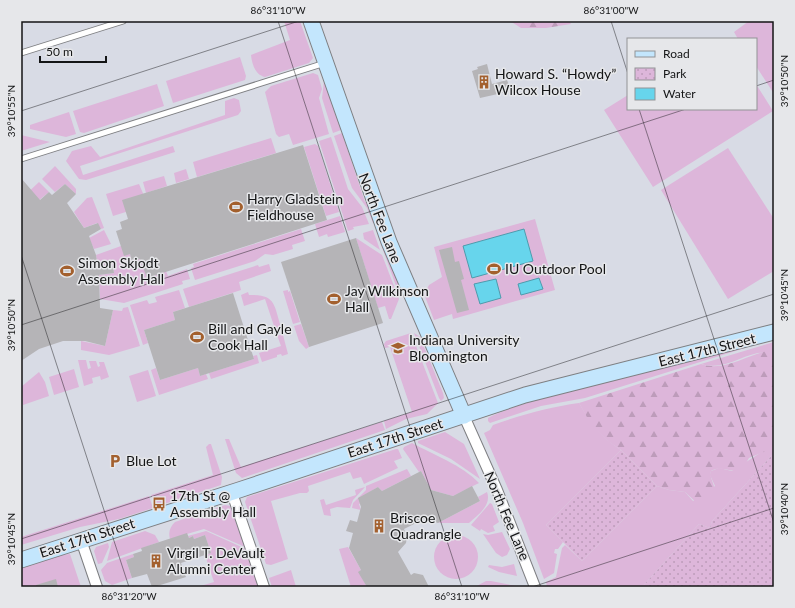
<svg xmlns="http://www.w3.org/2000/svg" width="795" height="608" viewBox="0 0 795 608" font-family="Lato,sans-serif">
<defs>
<pattern id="forest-firs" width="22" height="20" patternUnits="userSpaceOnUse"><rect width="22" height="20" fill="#ddb6da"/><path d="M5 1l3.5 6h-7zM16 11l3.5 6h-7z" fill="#bd9cba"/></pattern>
<pattern id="park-dots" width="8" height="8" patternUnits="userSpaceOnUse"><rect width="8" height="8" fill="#ddb6da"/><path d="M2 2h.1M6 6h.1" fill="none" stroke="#bd9cba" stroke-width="1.8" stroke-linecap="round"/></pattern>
</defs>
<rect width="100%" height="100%" fill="#e6e7ea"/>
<path fill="#d8dbe5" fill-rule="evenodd" d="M21 21H774V587H21ZM628 39H756V109H628Z"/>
<g fill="#ddb6da">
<path d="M284 21H300L313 58 309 63 265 77C255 75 252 64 251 55L290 40Z"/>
<path d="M749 21H774V94L756 66V39H738L734 32Z"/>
<path d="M240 57 246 76 245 80 173 103 166 81Z"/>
<path d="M313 73 318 75 322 89 319 98 329 134 293 145 289 134 279 137 276 134 265 92 271 86Z"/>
<path d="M324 81 341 130 333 133 322 98Z"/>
<path d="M157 84 164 106 84 133 80 132 73 111Z"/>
<path d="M756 84 773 111 653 187 604 110 628 95V109H756Z"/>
<path d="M234 98 239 100 241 111 238 115 80 166 83 175 173 146 175 152 86 180 79 179 66 161 72 151 91 146 100 157 225 115V101Z"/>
<path d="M69 112 76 134 66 137 30 129V125Z"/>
<path d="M342 133 365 202 368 201 376 222 373 223 367 208 352 188 334 136Z"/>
<path d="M21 135 50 142 21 151Z"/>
<path d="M331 137 348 189 362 207 369 224 353 227 354 229 348 231 319 141Z"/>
<path d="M271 138 276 153 197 177 193 162Z"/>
<path d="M315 144 318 146 339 212 326 216 304 147Z"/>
<path d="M728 148 774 219V271L728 299 661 190Z"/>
<path d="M55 166 76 189V194L65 184 55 192 42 179Z"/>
<path d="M186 169 189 179 176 183 174 173Z"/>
<path d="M164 176 167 186 146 193 143 182Z"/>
<path d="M39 182 49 192 27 210 21 199Z"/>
<path d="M139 184 148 205 113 216 106 194Z"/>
<path d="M92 197 104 228 101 229 97 223 84 228 74 212 87 198Z"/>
<path d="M340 216 345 232 328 237 327 234 319 237 315 224Z"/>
<path d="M535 219 555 290 453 319 452 314 434 320 424 294 429 285 442 277 434 247Z"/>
<path d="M301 229 305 241 292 245 293 249 273 255 265 254 255 261 195 280 191 268 194 267 193 264Z"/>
<path d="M104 230 111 244 94 249 89 238Z"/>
<path d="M373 230 380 250 364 239 363 233Z"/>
<path d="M382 234 403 293 400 297 378 236Z"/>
<path d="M356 238 382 255 399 299 391 319H389L385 306 378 308Z"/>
<path d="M121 246 130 254 132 261 142 258 147 278 166 271 168 276 187 269 190 279 182 281 183 284 124 303 100 299 99 275 114 273 113 267 98 268 96 255Z"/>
<path d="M269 264 271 271 239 282 241 290 189 307 183 289 258 265 259 267Z"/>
<path d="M179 290 185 308 173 312 175 320 144 330 148 343 143 345 130 305 147 300 149 304 157 302 155 297Z"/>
<path d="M288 290V292L290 291 300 322 293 324 283 291Z"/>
<path d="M248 292 249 295C276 294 274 305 281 327L275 329 265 299 244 306 241 295Z"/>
<path d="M128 307 140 346 109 355 81 350V341L105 346 113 310 122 311 123 308Z"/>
<path d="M301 324 309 347 306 349 299 341 294 326Z"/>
<path d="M411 333 438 403 427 414 406 419 386 429 384 421 412 412 390 347 385 348 384 344 386 341Z"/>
<path d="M414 333 420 337 443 393 444 398 441 401 439 398Z"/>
<path d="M277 335H283L288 354 282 356 281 354 277 355V357L262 362 259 353 281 346Z"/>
<path d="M774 339 585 398 541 406 490 423 488 421V418C516 404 549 397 578 389 643 371 709 356 774 339Z"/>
<path d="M774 342V354C749 346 729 373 701 364Z"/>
<path d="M257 355 259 363 211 379 209 373 254 359 253 356Z"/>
<path d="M78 360H86L88 369 91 368 89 361H96L98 367 100 366 99 362H104L109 377 101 380 100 376 92 378 93 383 84 386Z"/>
<path d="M156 368 160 380 198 368 200 376 206 374 208 379 159 395 151 370Z"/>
<path d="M74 369 79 387 54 395 49 377Z"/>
<path d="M148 370 156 396 137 402 129 376Z"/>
<path d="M39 372 45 382 49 396 23 405 21 387Z"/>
<path d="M579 403C591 424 601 437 621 450L546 525 563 542 558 549H555L554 553 557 554 554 573 544 579 523 523 484 433 490 430 493 425C521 415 550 407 579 403Z"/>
<path d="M382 422 385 430 242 478 236 473 225 439H229L241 467Z"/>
<path d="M445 432 464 444 480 479 451 459 418 443V441Z"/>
<path d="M412 443C434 455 462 465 479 483L453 496 431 490 421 471 419 472 403 449 404 447Z"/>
<path d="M209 444H211L222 477 221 485 155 507 151 495 213 475 206 447Z"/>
<path d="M774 444V453L712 521 710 528 699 524 642 587H547L546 582 556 577 562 548 565 545 582 561 657 486 669 490 685 492 693 501 715 486 710 475 711 471 719 468 732 471Z"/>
<path d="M396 449H398L402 458 394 461 398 468 364 484 361 477 353 479 350 472 308 486 309 491 307 493H300L271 501 288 559 271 565 266 564 245 502 247 497Z"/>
<path d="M407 469 411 476 382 491 378 487 359 498 361 503 359 504 361 510 352 508 353 503 366 490V486Z"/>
<path d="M365 487 353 500 350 508 337 507 330 509 331 516 324 515 320 500 324 499 326 505 356 495 355 490Z"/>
<path d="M487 492C492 505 478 515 469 523H438L480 501 478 497Z"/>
<path d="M149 496 153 508 119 519 80 527 21 545V537Z"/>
<path d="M490 503 492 504 499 522 493 526 495 531 488 533 481 529 480 531 471 525Z"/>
<path d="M225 505 230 506 231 509 245 547 204 529 170 539C168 532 170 527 175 522Z"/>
<path d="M145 531 155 535 159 542 107 561 112 542Z"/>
<path d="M206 531 246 549 259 587H197L214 582 205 555 211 553 205 535 194 539 193 536 189 538 188 536Z"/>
<path d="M502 532 510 549 507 555 502 557 496 553 483 534 488 535Z"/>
<circle cx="456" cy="557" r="22"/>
<path d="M108 543 109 547 102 563 98 564 94 551 96 547Z"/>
<path d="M348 547 361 570 359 572 367 587H351L339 549Z"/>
<path d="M70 554 81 587H21V567L53 556Z"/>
<path d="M133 554 134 557 126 560 132 578 112 585 105 581 101 570 107 563Z"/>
<path d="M514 564 517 576 499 572 488 567 489 565 502 567Z"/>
<path d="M291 570 296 587H272L269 578Z"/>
<path d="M486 581H491L521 587H475Z"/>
</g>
<g fill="url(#forest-firs)">
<path d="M510 21H569L571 24 546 28H521Z"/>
<path d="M767 351 774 354V444L766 451 749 458 742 470C731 473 720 465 711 471 709 479 716 484 714 493L699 505 685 492 669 490 657 486 621 450 609 442 592 426 579 403 701 364C724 372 744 356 767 351Z"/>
</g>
<g fill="url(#park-dots)">
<path d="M621 450 657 486 582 561 546 525Z"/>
<path d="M774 453V587H642L699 524 710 528 712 521Z"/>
</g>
<g fill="#67d5ec" stroke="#4e9bac">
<path d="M524 229 533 261 472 278 463 246Z"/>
<path d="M539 278 543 289 521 295 518 284Z"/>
<path d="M496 279 501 298 480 304 474 284Z"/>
</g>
<g fill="#b5b4b7">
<path d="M487 64 492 84 507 80 511 91 480 98 472 71 478 69 477 67Z"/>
<path d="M303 145 327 220 147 278 140 259 132 262 130 254 124 256 116 231 122 229 120 222 128 219 122 200Z"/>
<path d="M21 178 40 200 49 192 52 195 65 184 76 194 67 203 84 228 98 223 101 229 89 236 96 255 98 268 113 266 114 273 99 275 100 308 113 310 105 346 85 341H63L39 349 21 361Z"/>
<path d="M356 238 383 323 309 347 281 262Z"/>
<path d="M452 247 455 262 459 261 464 279 461 280 469 310 457 313 439 250Z"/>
<path d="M233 293 254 359 200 376 198 368 160 380 144 330 175 320 173 312Z"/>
<path d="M421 471 431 490 453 496 472 486 480 501 438 523 424 519 404 529 407 537 406 543 398 552 411 575 414 573 423 575 429 587H367L358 572 361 570 349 548 353 533 346 531 350 520 357 522 361 507 358 498 378 487 382 491Z"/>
<path d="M187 533 189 538 193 536 194 539 205 535 211 553 181 563 186 577 154 587H152L147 574 132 578 126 560 134 557 133 554 142 551 141 548Z"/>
<path d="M56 579 58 587H36V585Z"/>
</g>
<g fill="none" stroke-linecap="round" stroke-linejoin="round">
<g stroke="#7e7f82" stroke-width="7">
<g id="lane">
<path d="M21 53 123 21"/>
<path d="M21 159 325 63"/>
</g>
</g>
<g stroke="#7e7f82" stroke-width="12">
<g id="street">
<path d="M464 416 497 490 535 587"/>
<path d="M232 493 264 587"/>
<path d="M81 540 97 587"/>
</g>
</g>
<g stroke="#7e7f82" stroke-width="17">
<g id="secondary">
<path d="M311 21 389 242 464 416"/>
<path d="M21 560 239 490 525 395 774 332"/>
</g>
</g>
<use href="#lane" stroke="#fff" stroke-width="5"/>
<use href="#street" stroke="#fff" stroke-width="10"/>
<use href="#secondary" stroke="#c3e6fd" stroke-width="15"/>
</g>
<path fill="none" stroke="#141516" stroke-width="1" stroke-opacity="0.45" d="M278 21 462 587M611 21 628 74M756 86 774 80M639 109 774 523M21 111 299 21M21 255 129 587M21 325 686 109M21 539 774 294M532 587 774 508"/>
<defs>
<g id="building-bare" transform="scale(1.08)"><path d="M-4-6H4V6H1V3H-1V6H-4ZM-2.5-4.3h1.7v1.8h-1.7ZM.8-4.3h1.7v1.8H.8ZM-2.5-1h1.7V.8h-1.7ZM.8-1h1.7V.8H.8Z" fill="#a3602e" stroke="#e6e7ea" stroke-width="2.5" paint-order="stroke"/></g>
<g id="stadium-bare" transform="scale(1.08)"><path d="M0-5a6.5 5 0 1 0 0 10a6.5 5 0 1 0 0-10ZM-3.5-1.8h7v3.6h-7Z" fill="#a3602e" stroke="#e6e7ea" stroke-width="2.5" paint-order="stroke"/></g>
<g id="university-bare" transform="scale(1.08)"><path d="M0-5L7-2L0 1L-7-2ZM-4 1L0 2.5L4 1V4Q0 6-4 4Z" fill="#a3602e" stroke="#e6e7ea" stroke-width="2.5" paint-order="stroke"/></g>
<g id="parking-bare" transform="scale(1.08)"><path d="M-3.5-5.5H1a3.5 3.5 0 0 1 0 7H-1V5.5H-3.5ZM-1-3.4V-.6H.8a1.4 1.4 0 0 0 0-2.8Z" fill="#a3602e" stroke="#e6e7ea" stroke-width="2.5" paint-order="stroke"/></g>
<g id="bus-bare" transform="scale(1.08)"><path d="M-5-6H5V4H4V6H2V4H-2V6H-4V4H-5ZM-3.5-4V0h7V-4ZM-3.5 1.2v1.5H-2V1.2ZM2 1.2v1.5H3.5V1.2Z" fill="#a3602e" stroke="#e6e7ea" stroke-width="2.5" paint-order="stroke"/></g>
</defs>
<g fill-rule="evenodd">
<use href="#building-bare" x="484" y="82"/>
<use href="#stadium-bare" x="236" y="207"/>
<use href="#stadium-bare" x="494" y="269"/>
<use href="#stadium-bare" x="67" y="271"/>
<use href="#stadium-bare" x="334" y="299"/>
<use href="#stadium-bare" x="197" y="337"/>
<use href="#university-bare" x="398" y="348"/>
<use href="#parking-bare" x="115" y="461"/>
<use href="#bus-bare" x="159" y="504"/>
<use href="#building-bare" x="379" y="526"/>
<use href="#building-bare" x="156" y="561"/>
</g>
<g text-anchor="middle" stroke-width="3" stroke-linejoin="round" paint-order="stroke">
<g font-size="14" fill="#141516" stroke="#e6e7ea" text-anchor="start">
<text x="495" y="79">Howard S. “Howdy”<tspan x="495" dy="16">Wilcox House</tspan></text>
<text x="247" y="204">Harry Gladstein<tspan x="247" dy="16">Fieldhouse</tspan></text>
<text x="78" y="268">Simon Skjodt<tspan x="78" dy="16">Assembly Hall</tspan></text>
<text x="505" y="274">IU Outdoor Pool</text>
<text x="345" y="296">Jay Wilkinson<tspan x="345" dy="16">Hall</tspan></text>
<text x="208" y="334">Bill and Gayle<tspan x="208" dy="16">Cook Hall</tspan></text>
<text x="409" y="345">Indiana University<tspan x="409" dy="16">Bloomington</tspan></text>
<text x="126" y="466">Blue Lot</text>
<text x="170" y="501">17th St @<tspan x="170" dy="16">Assembly Hall</tspan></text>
<text x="390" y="523">Briscoe<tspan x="390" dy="16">Quadrangle</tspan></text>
<text x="167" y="558">Virgil T. DeVault<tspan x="167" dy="16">Alumni Center</tspan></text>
</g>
<g font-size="14" fill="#141516" stroke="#e6e7ea">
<text transform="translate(380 218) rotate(69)" y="5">North Fee Lane</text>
<text transform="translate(707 350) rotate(-14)" y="5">East 17th Street</text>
<text transform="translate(395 438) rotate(-18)" y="5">East 17th Street</text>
<text transform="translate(507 516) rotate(67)" y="5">North Fee Lane</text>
<text transform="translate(87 538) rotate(-18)" y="5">East 17th Street</text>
</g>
</g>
<rect width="795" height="608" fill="none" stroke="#e6e7ea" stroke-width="44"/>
<rect x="627" y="38" width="130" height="72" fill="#e6e7ea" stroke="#929395"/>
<rect x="635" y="51" width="20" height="6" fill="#c3e6fd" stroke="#929395"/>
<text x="663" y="58" font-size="12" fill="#141516">Road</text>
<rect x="635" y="68" width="20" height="12" fill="url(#park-dots)" stroke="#929395"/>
<text x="663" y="78" font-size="12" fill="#141516">Park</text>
<rect x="635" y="88" width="20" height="12" fill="#67d5ec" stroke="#929395"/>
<text x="663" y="98" font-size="12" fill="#141516">Water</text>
<path d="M40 56v6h66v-6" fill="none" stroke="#141516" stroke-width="2"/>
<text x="46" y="56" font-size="12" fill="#141516" stroke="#e6e7ea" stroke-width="3" paint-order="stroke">50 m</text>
<rect x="22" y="22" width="751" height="564" fill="none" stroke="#141516" stroke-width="1.5"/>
<g font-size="10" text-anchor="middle" fill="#141516">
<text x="278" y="14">86°31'10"W</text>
<text x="611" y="14">86°31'00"W</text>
<text transform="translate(784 81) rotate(-90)" y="4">39°10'50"N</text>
<text transform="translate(11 111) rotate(-90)" y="4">39°10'55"N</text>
<text transform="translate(784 295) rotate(-90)" y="4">39°10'45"N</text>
<text transform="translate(11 325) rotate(-90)" y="4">39°10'50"N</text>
<text transform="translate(784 509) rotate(-90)" y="4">39°10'40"N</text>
<text transform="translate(11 539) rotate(-90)" y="4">39°10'45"N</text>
<text x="129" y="600">86°31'20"W</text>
<text x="462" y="600">86°31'10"W</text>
</g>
</svg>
